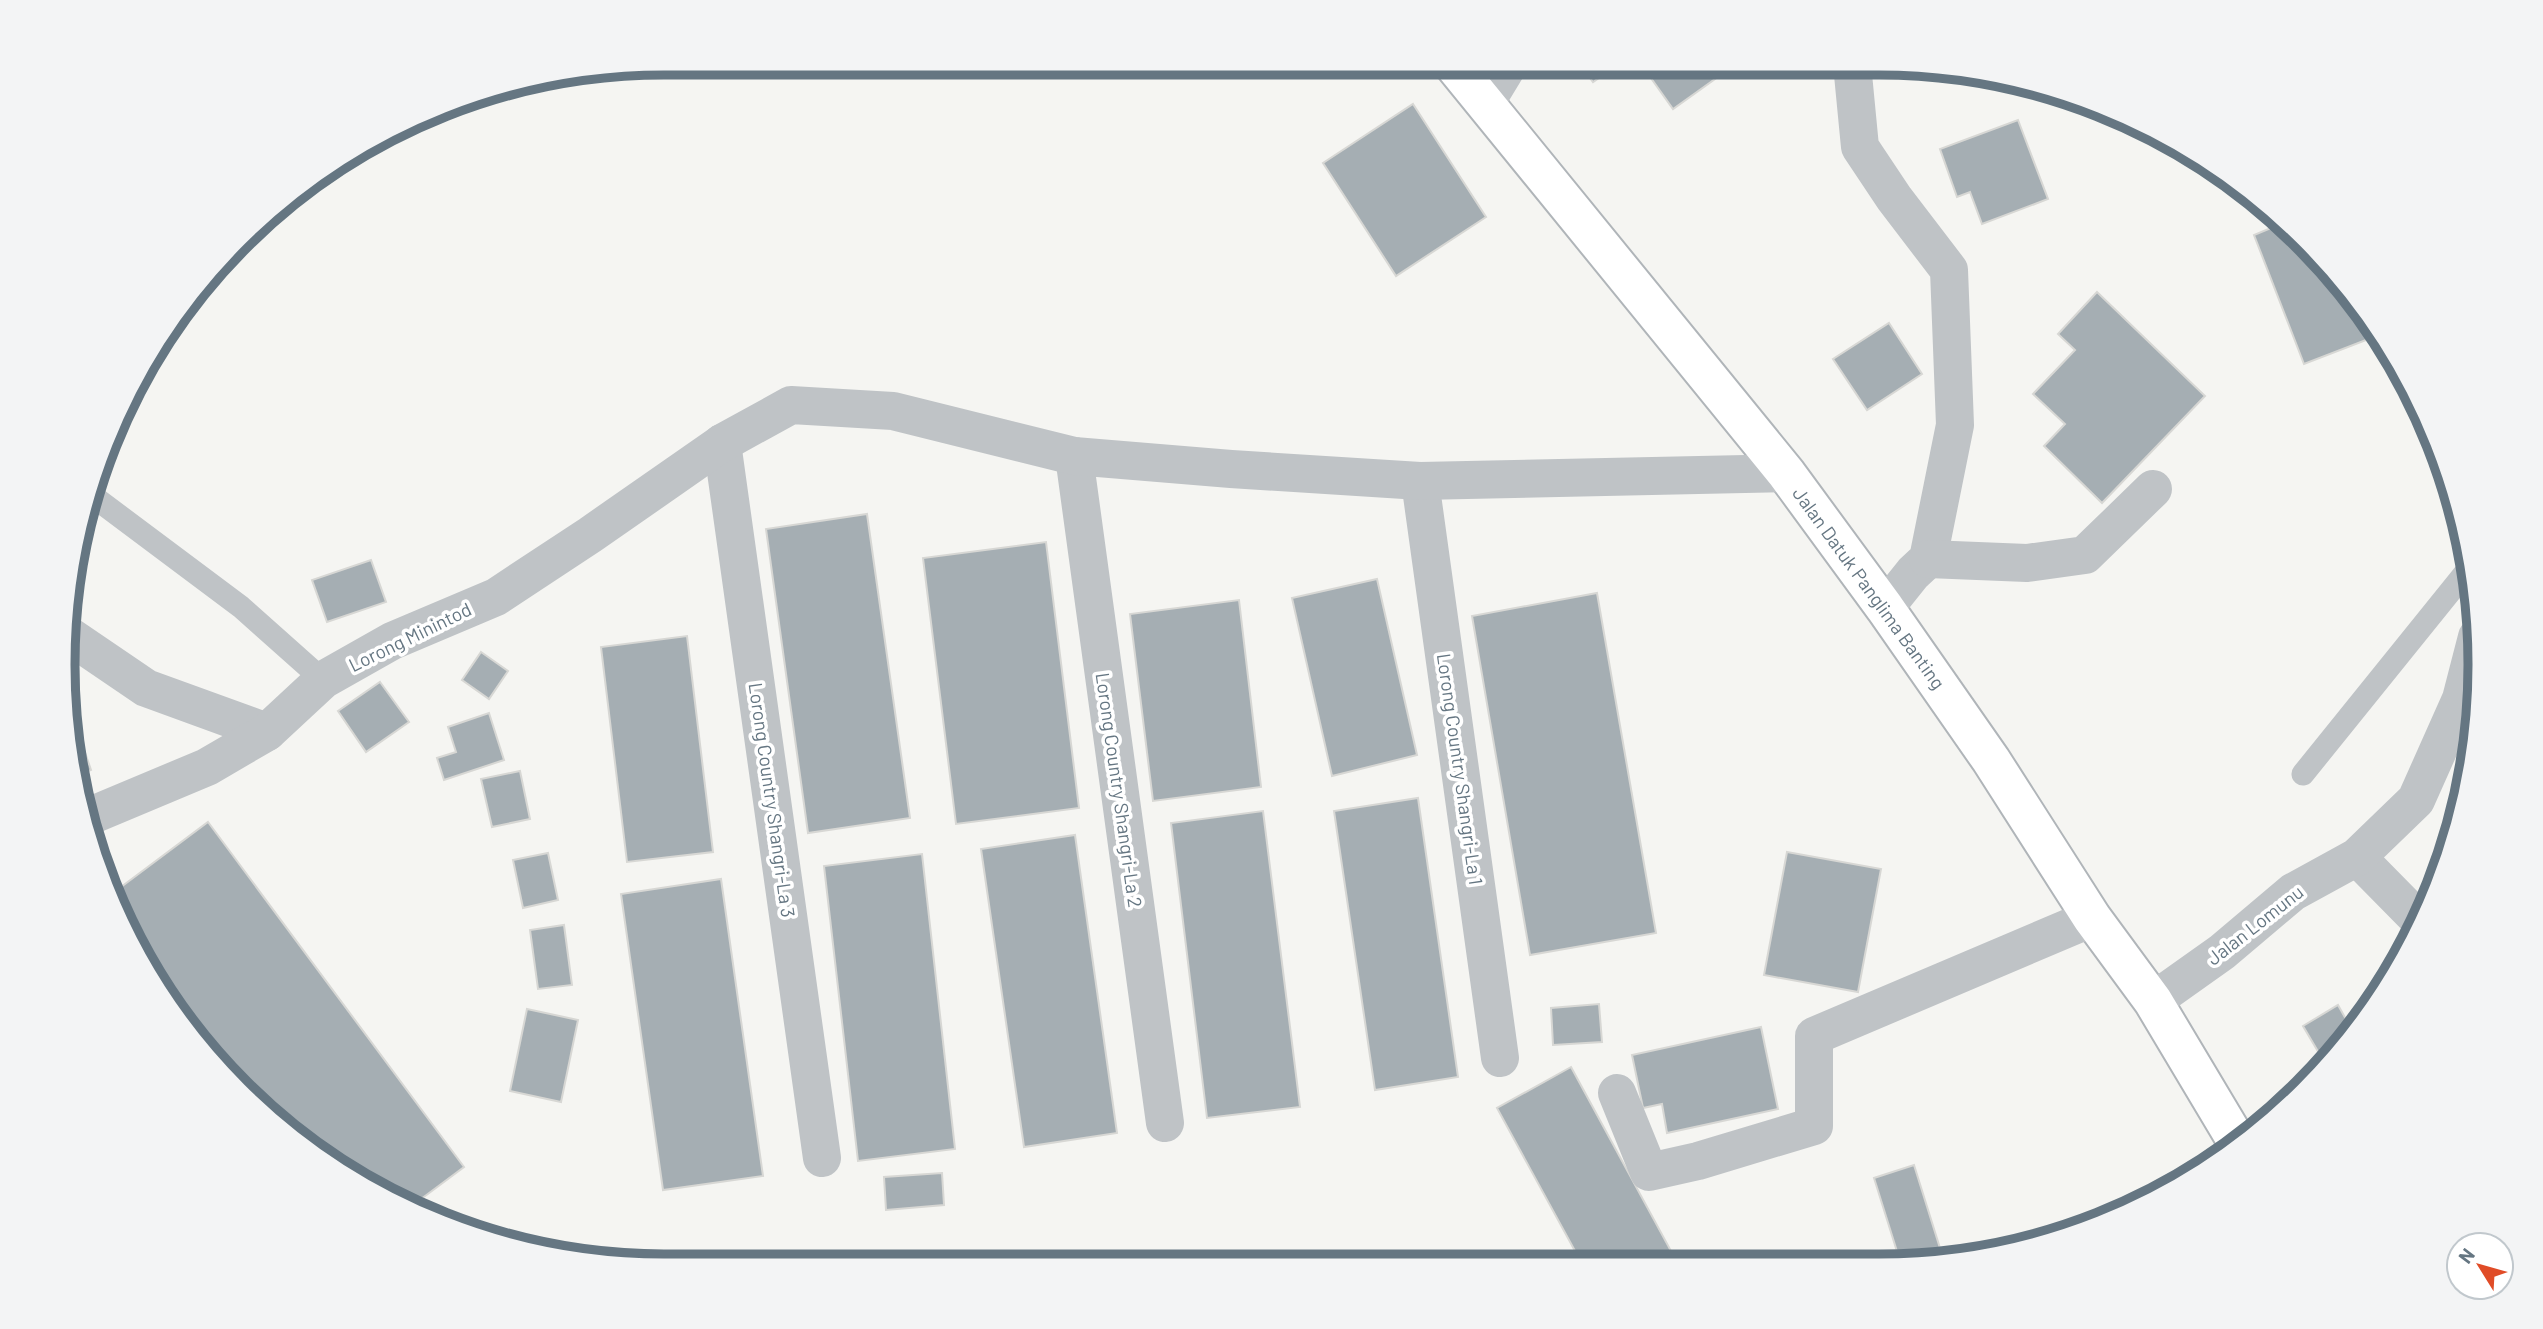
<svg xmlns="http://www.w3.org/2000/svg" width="2543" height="1329" viewBox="0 0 2543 1329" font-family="Barlow,sans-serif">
<rect width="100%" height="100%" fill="#f5f5f2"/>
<g fill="#a5aeb3" stroke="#d7d7d4" stroke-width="2">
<path d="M1580 64H1619L1593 82Z"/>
<path d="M1641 64H1736L1673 109Z"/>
<path d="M1413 104 1486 217 1396 276 1323 163Z"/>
<path d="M2018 120 2048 199 1982 224 1970 192 1957 197 1940 149Z"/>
<path d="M2283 223 2331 268 2379 335 2304 364 2254 235Z"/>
<path d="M2097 292 2205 396 2102 503 2044 446 2065 424 2033 394 2075 350 2058 334Z"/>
<path d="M1889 323 1922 374 1867 410 1833 359Z"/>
<path d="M867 514 910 818 808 833 766 529Z"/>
<path d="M1046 542 1079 808 956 824 923 558Z"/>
<path d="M371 560 386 602 327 622 312 580Z"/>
<path d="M1377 579 1417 755 1332 776 1292 598Z"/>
<path d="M1597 593 1656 933 1530 955 1472 616Z"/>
<path d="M1239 600 1261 787 1153 801 1130 614Z"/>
<path d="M687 636 713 852 627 862 601 647Z"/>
<path d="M481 652 508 671 489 699 462 680Z"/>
<path d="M380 682 409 722 366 752 338 711Z"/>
<path d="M65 694 91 770 81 774 64 704Z"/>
<path d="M489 713 504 760 444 780 437 758 456 752 448 727Z"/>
<path d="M520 771 530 819 492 827 481 779Z"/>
<path d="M1418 798 1458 1077 1375 1090 1334 811Z"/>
<path d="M1263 811 1300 1107 1207 1118 1171 823Z"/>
<path d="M208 822 464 1167 409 1208 398 1204 239 1090 159 989 109 896Z"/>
<path d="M1075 835 1117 1133 1024 1147 981 849Z"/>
<path d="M1787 852 1881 869 1858 992 1764 975Z"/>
<path d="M548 853 558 900 523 908 513 860Z"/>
<path d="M922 854 955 1149 858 1161 824 866Z"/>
<path d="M721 879 763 1176 663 1190 621 894Z"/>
<path d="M564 925 572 985 538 989 530 930Z"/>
<path d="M1599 1004 1602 1042 1553 1045 1551 1008Z"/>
<path d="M2338 1005 2352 1030 2326 1065 2303 1026Z"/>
<path d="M527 1009 578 1020 561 1102 510 1091Z"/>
<path d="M1761 1027 1778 1109 1667 1133 1662 1104 1643 1108 1632 1055Z"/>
<path d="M1571 1067 1671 1251 1652 1262H1581L1497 1108Z"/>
<path d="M1914 1165 1944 1261H1900L1874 1178Z"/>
<path d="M942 1173 944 1205 886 1210 884 1177Z"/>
</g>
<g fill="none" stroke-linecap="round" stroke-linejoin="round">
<g stroke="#b0b5b9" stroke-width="42">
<path id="primary" d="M1453 64 1786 473 1885 608 1991 760 2092 918 2153 1001 2239 1145"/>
</g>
<g stroke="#bfc3c6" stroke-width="23">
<path d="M90 494 241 607 323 680"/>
<path d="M2303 774 2470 567"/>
</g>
<g stroke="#bfc3c6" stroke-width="38">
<path d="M1852 64 1860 147 1894 198 1949 270 1955 425 1928 559 1913 573 1885 608"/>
<path d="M1486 102 1509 64"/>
<path d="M722 443 822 1158"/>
<path d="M1074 456 1165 1123"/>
<path d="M1420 481 1500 1058"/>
<path d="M1928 559 2027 563 2085 555 2153 489"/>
<path d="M71 637 146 688 267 732"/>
<path d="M90 816 207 767 267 732 323 680 392 641 496 597 590 535 722 443 791 405 893 411 1074 456 1231 469 1420 481 1786 473"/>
<path d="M2357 857 2421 922"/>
<path d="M2153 1001 2222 952 2293 892 2357 857 2416 800 2461 699 2477 637"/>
<path d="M1617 1093 1649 1172 1698 1161 1814 1126V1036L2092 918"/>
</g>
<use href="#primary" stroke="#fff" stroke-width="38"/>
</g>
<g text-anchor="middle" stroke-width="7" stroke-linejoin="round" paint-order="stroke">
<g font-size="19" fill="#657682" stroke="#fff">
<text transform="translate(1869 588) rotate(54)" y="7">Jalan Datuk Panglima Banting</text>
<text transform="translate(410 637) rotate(-26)" y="7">Lorong Minintod</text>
<text transform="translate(1460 769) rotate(82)" y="7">Lorong Country Shangri-La 1</text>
<text transform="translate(1119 790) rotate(82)" y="7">Lorong Country Shangri-La 2</text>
<text transform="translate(772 800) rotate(82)" y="7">Lorong Country Shangri-La 3</text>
<text transform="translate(2255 925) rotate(-38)" y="7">Jalan Lomunu</text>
</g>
</g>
<path d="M0 0H2543V1329H0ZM664 75H1879A589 589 0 0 1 2468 664V665A589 589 0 0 1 1879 1254H664A589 589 0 0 1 75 665V664A589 589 0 0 1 664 75Z" fill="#f3f4f5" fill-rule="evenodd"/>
<path fill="none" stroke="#657682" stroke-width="9" d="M664 75H1879A589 589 0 0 1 2468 664V665A589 589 0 0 1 1879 1254H664A589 589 0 0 1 75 665V664A589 589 0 0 1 664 75Z"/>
<g transform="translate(2480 1266) rotate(307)"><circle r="33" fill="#ffffff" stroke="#c1c8cd" stroke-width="2"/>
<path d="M0-5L12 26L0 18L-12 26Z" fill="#e04c27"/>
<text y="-10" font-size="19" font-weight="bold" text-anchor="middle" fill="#657682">N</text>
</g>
</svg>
